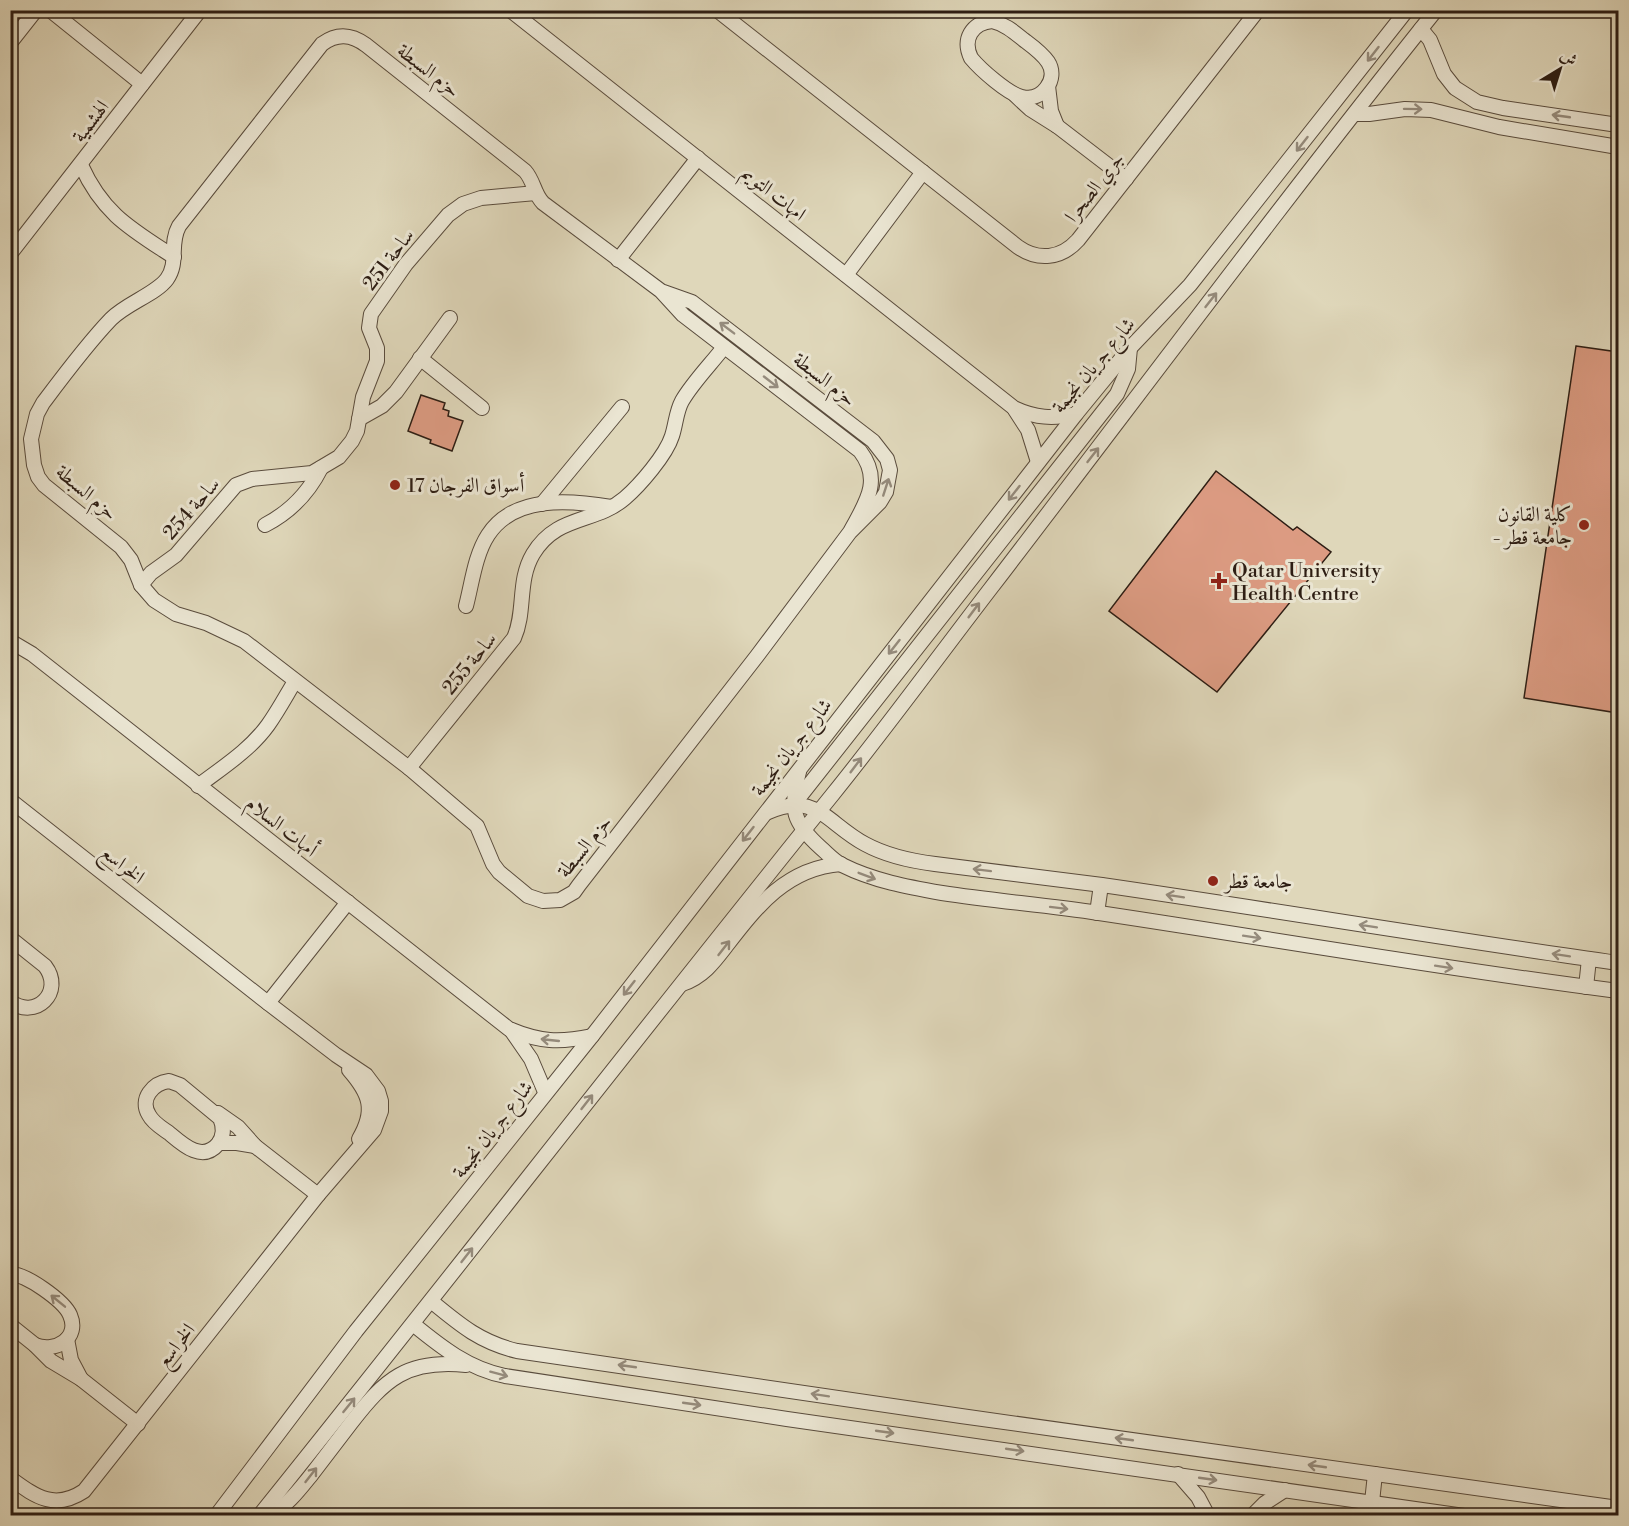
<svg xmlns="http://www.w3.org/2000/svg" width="1629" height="1526" viewBox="0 0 1629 1526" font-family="'Libre Bodoni',Amiri,serif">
<rect width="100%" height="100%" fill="#dfd7ba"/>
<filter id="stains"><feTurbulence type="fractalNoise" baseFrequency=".00333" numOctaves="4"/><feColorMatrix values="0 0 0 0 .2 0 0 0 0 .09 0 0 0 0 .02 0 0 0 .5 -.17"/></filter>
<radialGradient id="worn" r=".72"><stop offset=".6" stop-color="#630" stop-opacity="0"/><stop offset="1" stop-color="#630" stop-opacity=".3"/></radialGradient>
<g fill="#dc9b82" stroke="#2d1d13" stroke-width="1.5">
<path d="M1576 346 1618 352V713L1524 698Z"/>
<path d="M421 395 445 403 443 409 449 411 448 416 463 421 452 451 430 443 431 440 408 431Z"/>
<path d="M1216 471 1293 530 1297 527 1331 552 1217 692 1109 611Z"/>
</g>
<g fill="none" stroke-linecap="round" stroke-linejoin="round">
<g stroke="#5a4c3d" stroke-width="16">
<g id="minor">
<path d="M50 10 142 84"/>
<path d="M510 10 1014 408C1035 418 1053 419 1076 414"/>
<path d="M717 10 1018 247C1038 261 1061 259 1078 240L1258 10"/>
<path d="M992 21C1005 24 1014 32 1024 40 1032 46 1042 53 1048 62 1059 79 1042 102 1022 97 1008 94 980 69 971 58 962 39 972 23 992 21Z"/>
<path d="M1421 29 1430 40 1444 74 1455 88 1477 102 1503 108 1618 125"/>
<path d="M10 43 36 10"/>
<path d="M1048 86 1051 111 1057 126"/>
<path d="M1015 95 1030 109 1057 126 1126 179"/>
<path d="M1355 114H1369L1405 109 1431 110 1499 127 1618 147"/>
<path d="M81 165C103 214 131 229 174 257"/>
<path d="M10 254 200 10"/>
<path d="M618 260 698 158"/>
<path d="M846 275 923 172"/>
<path d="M661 291 692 302 873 441 887 459 890 470 886 492 880 502 850 532 757 656 579 885 574 892 560 900 543 901 528 896 499 872 493 864 477 826 409 768 244 641 206 623 176 614 154 600 141 585 131 560 121 547 44 485 38 477 34 465 31 439 37 414 43 403C64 375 87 344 111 319 127 303 156 294 167 279 179 262 169 244 179 226L322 44C337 33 351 34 366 45L525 171C534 181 534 194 543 203L661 291 683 315 860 451C883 481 865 504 850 532"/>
<path d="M420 358 482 408"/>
<path d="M1015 410 1028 430 1038 462"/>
<path d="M359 419 382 406 396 392 450 318"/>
<path d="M542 504 622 407"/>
<path d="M265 525C290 512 308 494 321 468"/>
<path d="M141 585 151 573 176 555 236 485 252 479 312 473 339 457 352 441 357 431 363 397 377 361V348L369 328 371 314 406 264 448 215 463 204 481 198 536 193"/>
<path d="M466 606C472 583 475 555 488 535 514 495 570 500 611 507"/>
<path d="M10 641 32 654 509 1029C540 1042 559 1043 592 1036"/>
<path d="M409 768 514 638C526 611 517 581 533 554 557 514 595 524 625 498 640 485 666 455 672 436 676 424 676 412 682 401 693 382 711 364 724 347"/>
<path d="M799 772C789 809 793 823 821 848 828 854 834 861 842 865 874 881 908 887 942 893 994 901 1047 905 1099 913 1272 939 1445 969 1618 991"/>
<path d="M198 786C223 767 250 750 268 725 278 711 286 696 295 681"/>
<path d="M10 800 268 1003 336 1055 366 1075 378 1091 381 1101V1111L374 1130 318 1195 84 1491C54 1511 35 1496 10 1478"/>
<path d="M794 804 1117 394 1128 369 1130 348"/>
<path d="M766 813C816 790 826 823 865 844 887 856 911 861 935 864 991 871 1046 878 1102 885 1274 910 1446 939 1618 963"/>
<path d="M1097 913 1101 885"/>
<path d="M10 938 45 966C65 992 35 1021 10 1001"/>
<path d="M682 984C703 977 714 962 727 945 757 906 787 868 841 864"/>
<path d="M1586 987 1589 959"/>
<path d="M268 1003 348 902"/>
<path d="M511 1030 531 1059 545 1092"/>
<path d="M349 1070C370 1094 376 1110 359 1139"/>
<path d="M169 1081 180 1085 220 1118C224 1127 224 1136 218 1144 202 1163 182 1144 169 1133 162 1128 153 1123 149 1115 139 1099 153 1083 169 1081Z"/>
<path d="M218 1113 238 1127 255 1146 318 1195"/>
<path d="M219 1143H237L255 1146"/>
<path d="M10 1274C25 1273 64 1301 70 1315 80 1338 56 1353 35 1345"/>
<path d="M431 1301C460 1325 480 1342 517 1351L961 1416 1618 1508"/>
<path d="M413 1324C441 1347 469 1369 505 1376L787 1419 1464 1516"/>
<path d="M10 1325 35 1345 51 1361 81 1379 138 1424"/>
<path d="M67 1339 71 1360 81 1379"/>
<path d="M1178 1474 1198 1497 1208 1516"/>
<path d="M1372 1502 1375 1474"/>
<path d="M216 1516 356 1331 592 1036 1076 414 1130 348 1190 285 1407 10"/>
<path d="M259 1516C452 1276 640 1033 833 794 887 727 938 657 991 588 1139 395 1284 200 1436 10"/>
<path d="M269 1516C288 1505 299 1490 312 1474 325 1457 338 1440 351 1423 385 1379 407 1359 466 1365"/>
<path d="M1252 1516 1265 1503 1285 1490"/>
</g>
</g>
<use href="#minor" stroke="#eae5d2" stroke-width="14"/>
</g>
<defs><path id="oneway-shaft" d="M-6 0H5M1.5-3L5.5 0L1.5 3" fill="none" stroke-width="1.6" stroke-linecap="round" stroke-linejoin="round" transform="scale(1.5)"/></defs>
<g stroke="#958b7c">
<use href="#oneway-shaft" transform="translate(1373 54) rotate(128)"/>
<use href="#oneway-shaft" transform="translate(1413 109) rotate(1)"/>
<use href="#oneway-shaft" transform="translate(1561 116) rotate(-172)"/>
<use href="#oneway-shaft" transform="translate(1302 144) rotate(128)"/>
<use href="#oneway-shaft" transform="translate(1211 300) rotate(-52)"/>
<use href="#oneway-shaft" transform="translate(727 328) rotate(-143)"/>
<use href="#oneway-shaft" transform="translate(771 382) rotate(38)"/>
<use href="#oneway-shaft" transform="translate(1093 455) rotate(-52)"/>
<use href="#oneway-shaft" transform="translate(886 487) rotate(-72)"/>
<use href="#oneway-shaft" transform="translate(1014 493) rotate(128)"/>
<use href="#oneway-shaft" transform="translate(974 610) rotate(-53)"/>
<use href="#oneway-shaft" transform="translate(894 647) rotate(128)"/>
<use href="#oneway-shaft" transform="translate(856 765) rotate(-53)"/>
<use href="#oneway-shaft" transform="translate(748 834) rotate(128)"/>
<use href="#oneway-shaft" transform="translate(982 870) rotate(-173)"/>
<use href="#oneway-shaft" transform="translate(867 876) rotate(21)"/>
<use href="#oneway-shaft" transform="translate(1175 896) rotate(-171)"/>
<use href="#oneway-shaft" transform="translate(1059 908) rotate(7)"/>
<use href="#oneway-shaft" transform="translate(1368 926) rotate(-171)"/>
<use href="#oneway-shaft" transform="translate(1252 937) rotate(9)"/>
<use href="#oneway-shaft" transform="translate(724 948) rotate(-52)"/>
<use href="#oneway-shaft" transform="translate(1561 955) rotate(-171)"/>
<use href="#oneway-shaft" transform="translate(1444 967) rotate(9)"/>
<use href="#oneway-shaft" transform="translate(629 988) rotate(128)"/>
<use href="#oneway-shaft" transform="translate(550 1040) rotate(-174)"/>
<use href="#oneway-shaft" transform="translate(587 1102) rotate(-52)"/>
<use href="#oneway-shaft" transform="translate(467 1255) rotate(-52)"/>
<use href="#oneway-shaft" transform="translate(58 1301) rotate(-141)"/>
<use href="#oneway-shaft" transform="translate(627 1366) rotate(-172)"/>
<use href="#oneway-shaft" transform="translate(499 1374) rotate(15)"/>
<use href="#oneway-shaft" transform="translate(820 1395) rotate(-171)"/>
<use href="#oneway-shaft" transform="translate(692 1404) rotate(8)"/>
<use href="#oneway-shaft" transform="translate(349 1405) rotate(-51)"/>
<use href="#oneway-shaft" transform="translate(885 1432) rotate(8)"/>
<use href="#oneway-shaft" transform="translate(1124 1439) rotate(-172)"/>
<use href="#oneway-shaft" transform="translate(1015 1450) rotate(8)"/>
<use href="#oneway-shaft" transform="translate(1317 1466) rotate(-172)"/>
<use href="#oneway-shaft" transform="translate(311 1475) rotate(-52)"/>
<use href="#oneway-shaft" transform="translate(1208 1479) rotate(8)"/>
</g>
<g fill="#8f2418" stroke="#eae5d2" stroke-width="2">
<circle cx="395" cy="485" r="6"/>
<circle cx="1584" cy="525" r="6"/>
<path d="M1216 572h6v6h6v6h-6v6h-6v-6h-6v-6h6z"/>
<circle cx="1213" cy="881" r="6"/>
</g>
<g text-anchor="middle" stroke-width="6" stroke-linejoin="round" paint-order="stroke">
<g font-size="20" fill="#2d1d13" stroke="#eae5d2">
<text transform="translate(429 70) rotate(38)" y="7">حزم السبطة</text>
<text transform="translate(90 121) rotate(-53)" y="7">الهشمية</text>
<text transform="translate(1094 187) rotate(-52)" y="7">جري الصحرا</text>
<text transform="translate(774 193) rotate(38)" y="7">امهات التويم</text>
<text transform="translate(388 259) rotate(-53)" y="7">ساحة 251</text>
<text transform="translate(1093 365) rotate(-50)" y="7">شارع جريان نجيمة</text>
<text transform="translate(825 379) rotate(38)" y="7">حزم السبطة</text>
<text transform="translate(87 492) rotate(40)" y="7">حزم السبطة</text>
<text transform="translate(191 508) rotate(-49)" y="7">ساحة 254</text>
<text transform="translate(469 663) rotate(-51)" y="7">ساحة 255</text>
<text transform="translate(791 747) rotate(-52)" y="7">شارع جريان نجيمة</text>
<text transform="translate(282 826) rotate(38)" y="7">أمهات السلام</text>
<text transform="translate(584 846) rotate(-51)" y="7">حزم السبطة</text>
<text transform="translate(123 864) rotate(38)" y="7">الخراسع</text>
<text transform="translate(492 1129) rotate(-52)" y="7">شارع جريان نجيمة</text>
<text transform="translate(175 1345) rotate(-52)" y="7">الخراسع</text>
</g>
<g font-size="20" fill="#2d1d13" stroke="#eae5d2" text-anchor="start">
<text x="407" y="492">أسواق الفرجان 17</text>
<text x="1572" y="521" text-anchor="end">كلية القانون<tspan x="1572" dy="23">- جامعة قطر</tspan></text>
<text x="1232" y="577">Qatar University<tspan x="1232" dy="23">Health Centre</tspan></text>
<text x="1225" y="888">جامعة قطر</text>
</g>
</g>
<rect width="1629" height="1526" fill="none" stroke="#dfd7ba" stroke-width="36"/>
<rect x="12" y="12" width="1605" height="1502" fill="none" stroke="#2d1d13" stroke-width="3"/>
<rect x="18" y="18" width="1593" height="1490" fill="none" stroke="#2d1d13" stroke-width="1.5"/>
<g transform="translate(1560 69) rotate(38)" stroke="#eae5d2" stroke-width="4.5" paint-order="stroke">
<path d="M0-4.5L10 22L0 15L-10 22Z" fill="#2d1d13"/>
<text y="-9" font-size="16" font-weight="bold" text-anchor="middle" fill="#2d1d13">ش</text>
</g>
<rect width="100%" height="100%" filter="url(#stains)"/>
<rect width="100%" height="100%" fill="url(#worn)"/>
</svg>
